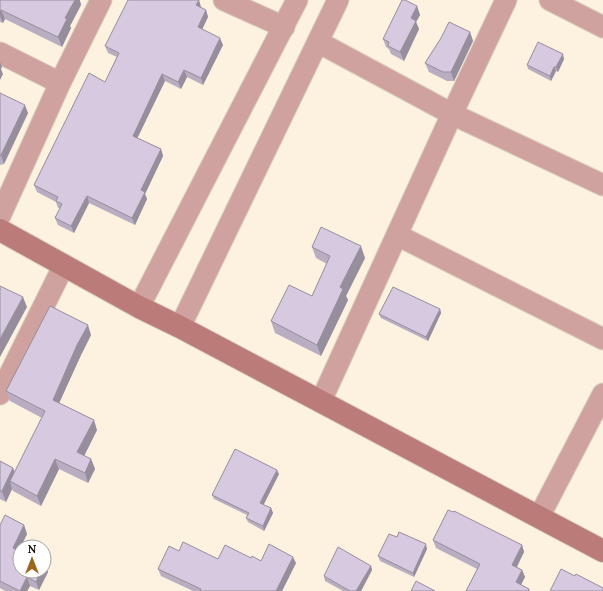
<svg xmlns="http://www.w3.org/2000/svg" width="603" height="591" viewBox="0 0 603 591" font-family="Lora,serif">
<rect width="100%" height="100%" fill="#fdf1df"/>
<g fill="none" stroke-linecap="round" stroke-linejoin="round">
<g stroke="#d9cebd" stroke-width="23">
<g id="street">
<path d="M224 0 284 27"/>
<path d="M550 0 603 27"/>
<path d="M318 42 452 114 603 185"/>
<path d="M0 53 60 83"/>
<path d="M0 216 60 83 101 0"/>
<path d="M397 235 603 339"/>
<path d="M139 307 297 0"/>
<path d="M180 327 338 0"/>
<path d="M0 394 64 265"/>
<path d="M321 401 452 114 506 0"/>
<path d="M539 517 603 394"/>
</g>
</g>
<g stroke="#d9cebd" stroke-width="24">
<path id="secondary" d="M0 230 139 307 180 327 603 551"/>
</g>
<use href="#street" stroke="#cfa2a0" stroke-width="21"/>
<use href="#secondary" stroke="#bb7b78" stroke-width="22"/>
</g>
<g fill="#b9aec1">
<path d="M0 0 80 1 81 5 70 26 71 28 62 47 5 19 3 23 0 22Z"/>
<path d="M417 6 420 15 416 22 419 29 404 61 391 54 389 49 386 47 383 39Z"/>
<path d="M201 7V8L206 10 208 17 202 29 223 45 203 85 187 77 181 89 165 81 137 138 161 149 163 156 145 194 147 199 135 225 89 203 74 233 58 225 55 218 60 208H58L56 202 37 192 34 185 105 82 117 57 108 53 105 46Z"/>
<path d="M470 32 473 41 454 81H447L429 72 425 63Z"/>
<path d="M564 59 558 72 556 71 551 81 528 69 527 65Z"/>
<path d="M0 93 28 113 4 164 0 165Z"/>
<path d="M312 247 365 258 346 296 348 300 321 356 275 333 271 321 312 296 327 264 316 258Z"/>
<path d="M440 309 441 313 428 341 381 318 379 314Z"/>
<path d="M91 335 81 355 59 403 97 430 84 456 91 459 95 469 88 483 59 469 41 506 13 491 12 489 6 502 0 499V461L13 468 15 472 42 418 10 401 6 391Z"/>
<path d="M279 474 263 505 271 508 273 513 264 531 248 522 246 518 247 515 214 499 212 495Z"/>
<path d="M0 525H24L27 534 19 551 45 564 48 572 39 590 30 586 27 591H5L0 588Z"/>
<path d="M397 537 427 549 414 577 380 561 378 556Z"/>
<path d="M433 540 522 545 524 552 517 567 522 570 525 577 521 585 529 589 530 591H466L477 569 436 548Z"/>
<path d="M179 551 218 559 251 558 261 561 296 563 282 591H193L161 576 158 569Z"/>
<path d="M371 566 372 570 361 591H343L325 581 324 576Z"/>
</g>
<g fill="#968d9d">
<path d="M75 0H80V1L81 5 70 26 71 28 62 47 58 37 65 18Z"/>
<path d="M199 0 201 7 199 12 196 5Z"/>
<path d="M417 6 420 15 416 22 419 29 404 61 400 52 411 18Z"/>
<path d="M1 10 5 19 3 23 0 16V12Z"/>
<path d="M206 10 208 17 200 34 198 27Z"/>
<path d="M470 32 473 41 454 81 451 72Z"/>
<path d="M220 38 223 45 203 85 201 78Z"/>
<path d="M563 54 564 59 558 72 556 67Z"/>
<path d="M0 62 2 67 1 69 3 74 0 80Z"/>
<path d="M554 67 556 71 551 81 550 76Z"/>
<path d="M184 70 187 77 181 89 178 82Z"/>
<path d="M162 74 165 81 135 143 133 136Z"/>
<path d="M25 105 28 113 4 164 1 155Z"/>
<path d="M161 149 163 156 145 194 147 199 135 225 132 218 141 190Z"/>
<path d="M87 196 89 203 74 233 71 226Z"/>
<path d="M361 246 365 258 346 296 348 300 321 356 317 345 340 287Z"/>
<path d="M23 297 27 307 0 357V339Z"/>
<path d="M440 309 441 313 428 341 426 337Z"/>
<path d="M88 325 91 335 81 355 56 410 53 400 77 345Z"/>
<path d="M94 420 97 430 81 462 77 452Z"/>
<path d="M55 459 59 469 41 506 37 496Z"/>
<path d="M91 459 95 469 88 483 85 473Z"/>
<path d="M13 468 17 479 10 481 12 489 6 502 2 491Z"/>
<path d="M277 470 279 474 262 508 260 503Z"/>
<path d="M271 508 273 513 264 531 263 526Z"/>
<path d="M24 525 27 534 16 556 13 548Z"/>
<path d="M426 544 427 549 414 577 413 573Z"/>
<path d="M522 545 524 552 514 572 512 565Z"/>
<path d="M293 557 296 563 282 591H276Z"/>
<path d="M45 564 48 572 39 590 36 582 41 571H44V565Z"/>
<path d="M371 566 372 570 361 591H356Z"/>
<path d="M522 570 525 577 518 590 516 582Z"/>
<path d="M27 577 30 586 27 591H20Z"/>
</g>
<g fill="#d7cae0" stroke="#968d9d">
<path d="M0 0H75L65 18 67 19 58 37 1 10 0 12Z"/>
<path d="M128 0H199L196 5 206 10 198 27 220 38 201 78 184 70 178 82 162 74 133 136 161 149 141 190 145 192 132 218 87 196 71 226 55 218 62 204 56 201 58 197 34 185 89 73 105 82 119 53 105 46Z"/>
<path d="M402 0H405L417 6 411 18 416 21 400 52 388 46 389 42 383 39Z"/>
<path d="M449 22 470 32 451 72H443L425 63 441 38Z"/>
<path d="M538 42 563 54 556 67H554L550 76 527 65Z"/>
<path d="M0 93 25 105 1 155 0 156Z"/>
<path d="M321 227 361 246 340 287 343 289 317 345 271 321 289 285 312 296 330 256 312 247Z"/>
<path d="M0 286 23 297 0 339Z"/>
<path d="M393 287 440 309 426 337 379 314Z"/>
<path d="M50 306 88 325 77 345 53 400 94 420 77 452 91 459 85 473 55 459 37 496 10 481 45 411 6 391Z"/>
<path d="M235 449 277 470 260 503 271 508 263 526 246 518 249 513 212 495Z"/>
<path d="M0 461 13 468 2 491H0Z"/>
<path d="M448 510 453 512 454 511 522 545 512 565 522 570 516 582 529 589 528 591H466L480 564 433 540Z"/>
<path d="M5 515 24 525 13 548 20 551V571H41L36 582 27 577 20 591 0 581V525Z"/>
<path d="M399 532 426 544 413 573 378 556 389 534 397 537Z"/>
<path d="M183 542 218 559 225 545 251 558 252 556 261 561 269 544 293 557 276 591H200L201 589 158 569 169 546 179 551Z"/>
<path d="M338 547 371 566 356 591H350L324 576Z"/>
<path d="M561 569 575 576 576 574 603 588V591H550Z"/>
<path d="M416 581 435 591H411Z"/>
</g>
<g transform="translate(32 559)"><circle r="19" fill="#ffffff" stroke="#a3a19e"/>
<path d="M0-3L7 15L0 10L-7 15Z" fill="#9b681d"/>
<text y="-6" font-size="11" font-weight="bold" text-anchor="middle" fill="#19140c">N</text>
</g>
</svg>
